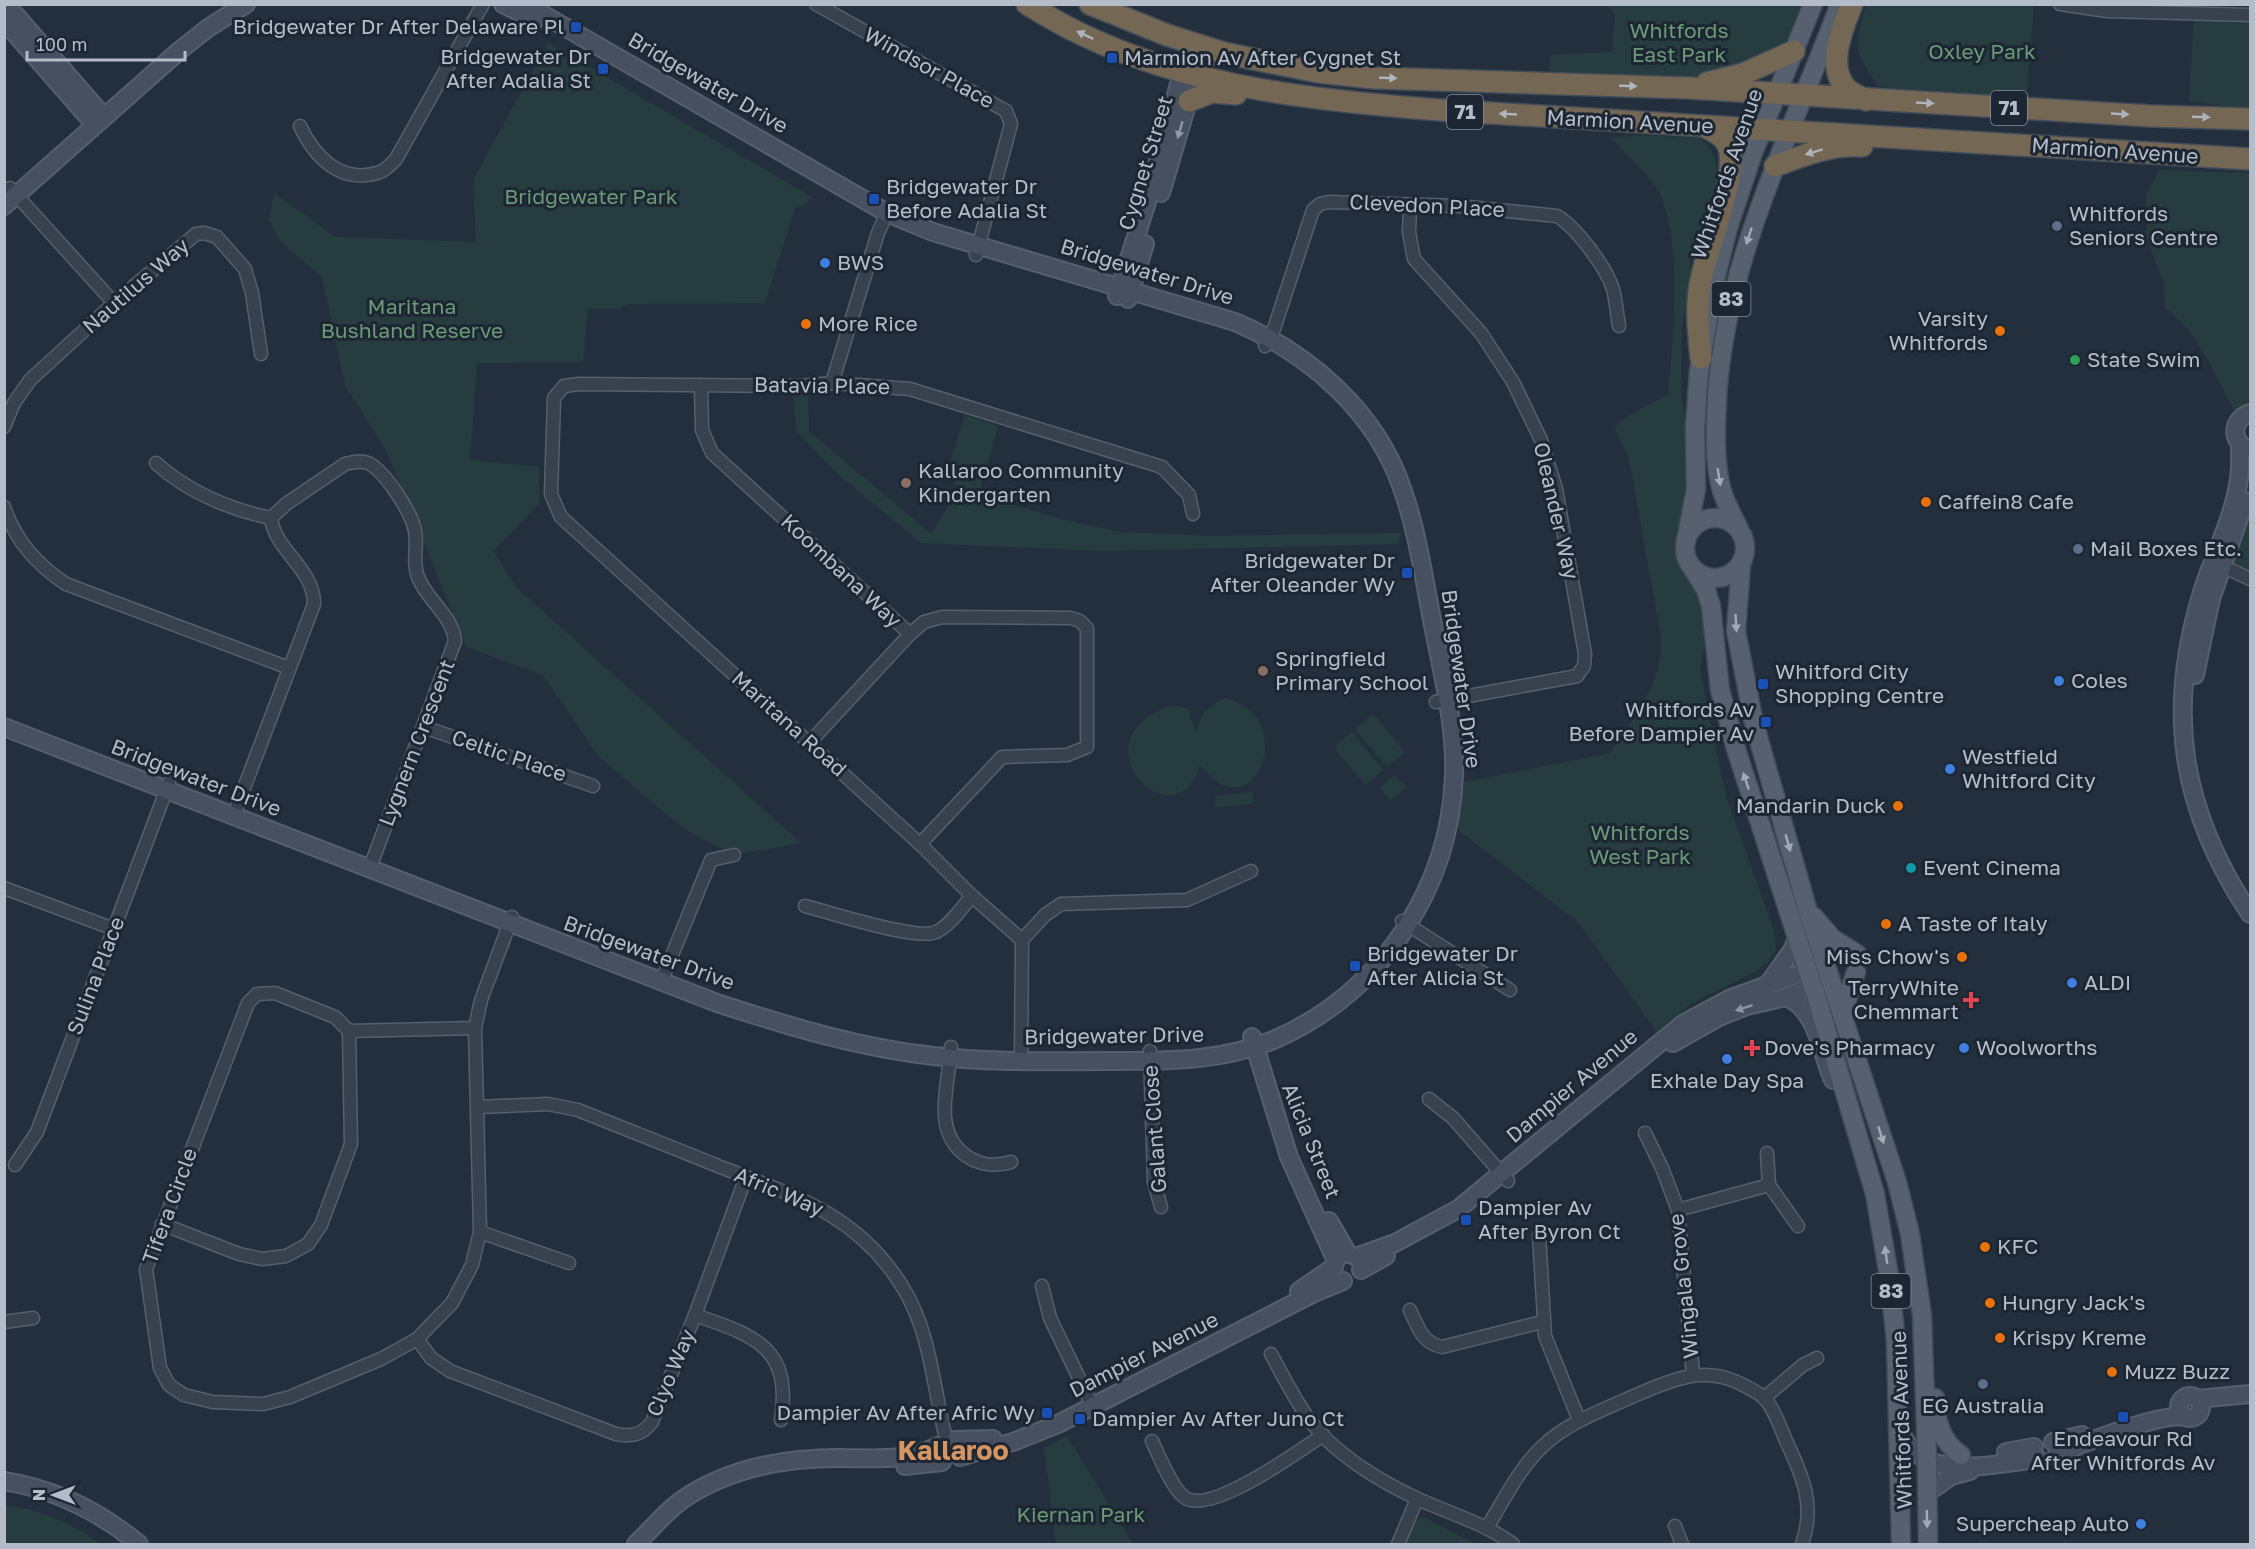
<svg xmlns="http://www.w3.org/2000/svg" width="2255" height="1549" viewBox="0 0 2255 1549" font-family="'Golos Text',sans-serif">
<rect width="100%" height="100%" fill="#242f3e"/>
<g fill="#263c3f">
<path d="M1606 5H1808L1796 36 1776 53 1711 77 1676 82 1550 79V55L1612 52 1615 14Z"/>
<path d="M1866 5H2034L2026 103 1946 98 1878 86C1853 48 1853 49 1866 5Z"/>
<path d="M2194 13 2250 15V107L2238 108 2189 101Z"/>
<path d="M548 43 812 197 804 206 795 208 765 303 627 304 620 309H588L583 362 477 363 470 460 539 467V504L493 551 516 587 801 843 734 855 684 829 599 757 543 675 466 647 387 452 345 385 322 277 279 240 269 220 274 193 336 237 476 242 473 180Z"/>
<path d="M1639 135 1700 138 1707 144 1715 157 1718 177 1701 244 1690 261 1691 278 1682 327 1681 395 1696 461 1692 502 1678 547 1684 570 1697 587 1708 620 1700 670 1726 796 1775 933 1776 950 1768 962 1755 972 1690 1004 1657 1032 1578 922 1449 823 1453 784 1610 753C1633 718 1664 682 1661 637L1629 459 1614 427 1634 412 1668 395C1673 336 1683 250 1660 194 1654 180 1623 151 1611 138Z"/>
<path d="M2159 170 2250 173V404L2235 412C2215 376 2199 332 2165 308L2164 283 2147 240 2146 195Z"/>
<path d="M792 386H808L809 431 931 534 958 489 948 469 965 415 998 426 979 494 1057 518 1120 532 1209 536 1401 533 1398 544 1104 551 921 543 839 475 796 431Z"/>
<path d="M2250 491V573L2230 566Z"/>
<path d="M1225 698C1293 715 1263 806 1221 784 1213 780 1206 772 1200 765 1176 842 1085 753 1153 714 1166 707 1174 703 1188 709L1196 733C1199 716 1209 705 1225 698Z"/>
<path d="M1373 714 1405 752 1387 767 1355 729Z"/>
<path d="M1352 732 1383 770 1365 785 1334 747Z"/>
<path d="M1394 775 1407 787 1390 801 1380 788Z"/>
<path d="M1252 792 1253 804 1216 807 1215 796Z"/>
<path d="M1067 1436 1133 1544H1056L1044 1448Z"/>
<path d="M4 1505C36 1507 75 1525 100 1544H5Z"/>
<path d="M1422 1516 1470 1541 1475 1544H1403L1413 1523Z"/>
</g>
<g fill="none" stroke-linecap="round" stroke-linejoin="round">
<g stroke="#565f6c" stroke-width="15">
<g id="street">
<path d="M816 4 1006 111 1011 124 976 255"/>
<path d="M2060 4 2107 11 2250 15"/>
<path d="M300 126C314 156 340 184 377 173 384 172 391 164 396 159L483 4"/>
<path d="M10 188 114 303"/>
<path d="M1410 206 1409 232 1414 259 1481 333 1513 382 1541 440 1556 489 1585 654 1584 666 1577 676 1436 702"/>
<path d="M1265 346 1271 338 1313 210 1320 204 1329 202 1459 206 1557 216C1576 227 1606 267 1613 289 1616 301 1617 314 1619 326"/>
<path d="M832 383 878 233 887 213"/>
<path d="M701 385 702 430 712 453 910 634 924 622 942 617 1071 618 1080 621 1087 628V747L1067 755 1002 757 920 844"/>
<path d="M4 427 14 403 30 380 114 303 196 234 204 233 217 237 245 269 252 293 261 354"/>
<path d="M156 463C186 491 231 510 271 518"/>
<path d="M4 507C15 540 37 565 66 584L289 668"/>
<path d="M2216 563 2250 579"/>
<path d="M424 727 593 786"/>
<path d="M810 742 910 634"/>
<path d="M233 817 314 604C314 568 275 551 271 518L286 504 345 464C353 462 361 460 368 463 385 471 412 513 415 531 418 546 412 563 418 577 427 601 452 614 455 641L369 870"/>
<path d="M4 888 114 929"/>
<path d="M805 906C828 912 917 941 936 932 950 926 962 907 972 896"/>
<path d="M1402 921 1510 990"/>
<path d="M1022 940 1045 915 1061 904 1187 900 1251 871"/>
<path d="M661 982 711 860 734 855"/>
<path d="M475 1028 349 1031 335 1017 275 993 257 994 248 1003 146 1269 160 1368 169 1385 184 1395 213 1402 263 1404 290 1397 381 1359 417 1339 452 1303 472 1265 480 1232 475 1028 481 1000 512 917"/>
<path d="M951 1047C950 1070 943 1095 945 1117 948 1152 979 1172 1011 1162"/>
<path d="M1150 1051 1154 1182 1161 1207"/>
<path d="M1021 1060 1022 940 972 896 920 844 561 517 551 494 554 398 564 386 579 384 799 386 832 383 910 389 1162 467 1189 495 1193 514"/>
<path d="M1429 1099 1453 1118 1508 1181"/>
<path d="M478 1107 548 1104 578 1110C625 1129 672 1147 718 1166 792 1195 857 1213 902 1286 931 1332 933 1387 946 1439"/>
<path d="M1645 1133 1662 1168 1678 1210 1693 1374"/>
<path d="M1767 1153 1769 1185 1798 1226"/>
<path d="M15 1165 37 1132 169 783"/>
<path d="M1678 1210 1769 1185"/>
<path d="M162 1224 239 1254 262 1259 286 1256 308 1244 321 1225 351 1144 349 1031"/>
<path d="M480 1232 569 1263"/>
<path d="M1539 1235 1545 1336 1579 1420"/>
<path d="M1042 1286 1050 1318 1092 1405"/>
<path d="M1410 1310C1418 1327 1422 1343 1442 1347L1542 1322"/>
<path d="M695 1315C755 1336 792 1347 781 1420"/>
<path d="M4 1322 33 1318"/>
<path d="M417 1339 431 1358 450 1371 616 1434C631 1437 642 1435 652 1422L695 1315 746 1177"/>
<path d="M1271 1354C1283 1376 1294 1398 1308 1418 1333 1453 1379 1481 1418 1499 1451 1514 1484 1523 1513 1544"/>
<path d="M1764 1398 1803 1365 1817 1358"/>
<path d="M1152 1441C1159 1456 1172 1488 1184 1497 1209 1517 1299 1451 1323 1435"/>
<path d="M1488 1526C1505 1498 1520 1467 1544 1445 1568 1423 1598 1412 1627 1399 1665 1383 1699 1364 1739 1383 1747 1387 1756 1391 1763 1397 1775 1408 1781 1431 1788 1445 1804 1479 1815 1507 1802 1544"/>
<path d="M1675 1526 1682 1544"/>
<path d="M1398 1544 1417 1499"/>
</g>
</g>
<g stroke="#565f6c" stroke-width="20">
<g id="secondary">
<path d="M6 4 104 117"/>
<path d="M503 4 535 20"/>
<path d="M4 21 95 125"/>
<path d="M1161 193 1192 88 1190 73"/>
<path d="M4 206 179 51 208 28 246 4"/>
<path d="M1117 296 1148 199 1179 84 1209 57 1224 53"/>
<path d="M1128 299 1145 244"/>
<path d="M2240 444C2240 458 2241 472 2238 485 2232 520 2214 555 2203 589 2165 710 2180 809 2250 914"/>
<path d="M2247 449C2230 440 2232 419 2250 413"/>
<path d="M2195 675 2211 599 2245 501"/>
<path d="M4 727 717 1003C788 1026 859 1048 934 1056 992 1063 1050 1061 1108 1061 1166 1061 1224 1062 1278 1038 1382 991 1450 888 1454 775 1456 728 1442 671 1433 625 1424 580 1418 534 1403 491 1377 412 1309 353 1235 322L933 232 887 213 525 4"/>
<path d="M1769 983 1793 949 1797 937"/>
<path d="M1786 997C1817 1009 1821 1053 1833 1080"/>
<path d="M1252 1037 1289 1157 1336 1261"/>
<path d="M1673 1043 1719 1017 1747 1006 1786 997 1826 981"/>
<path d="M1329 1221 1348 1254"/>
<path d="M1356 1257 1395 1243 1458 1209 1684 1023 1729 999 1820 966"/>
<path d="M1361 1270 1386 1256"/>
<path d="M1299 1291 1334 1267"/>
<circle cx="2190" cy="1407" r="11"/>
<path d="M2197 1399 2250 1394"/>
<path d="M1899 1426C1915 1485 1993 1464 2038 1459"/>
<path d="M955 1440 993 1439"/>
<path d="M2053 1442 2082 1435"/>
<path d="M2006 1452 2034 1447"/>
<path d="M2056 1456C2079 1444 2163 1412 2186 1417"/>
<path d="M960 1457 1013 1442 1058 1424 1314 1293 1343 1281"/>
<path d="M905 1466 942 1462"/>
<path d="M4 1481C55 1489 100 1512 139 1544"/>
<path d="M1927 1493 1951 1476 1970 1471"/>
<path d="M636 1544C651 1530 665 1512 682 1500 728 1468 785 1458 839 1458 873 1458 907 1462 938 1446"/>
</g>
</g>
<g stroke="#414a57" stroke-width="21">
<g id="primary">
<circle cx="1715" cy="548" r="30"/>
<path d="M1739 529C1732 514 1723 500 1720 483 1714 455 1716 425 1717 397 1726 257 1792 133 1840 4"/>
<path d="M1686 541 1696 489 1695 428 1699 371 1713 288 1728 228 1754 150 1813 4"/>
<path d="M1741 565 1736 631 1754 723 1807 908 1897 1182 1910 1234 1922 1315 1927 1455"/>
<path d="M1693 569 1706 590 1711 606 1720 690 1736 749 1819 1005 1875 1194 1889 1276 1896 1342 1901 1544"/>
<path d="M1814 917 1833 939 1857 954"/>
<path d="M1842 1015 1856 972"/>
<path d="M1935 1398C1935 1420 1942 1443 1961 1455"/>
<path d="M1927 1461 1928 1544"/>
</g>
</g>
<g stroke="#434c59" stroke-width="24">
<g id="highway">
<path d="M1027 4C1045 15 1064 26 1083 35 1194 88 1319 101 1440 110L2250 159"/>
<path d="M1090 4 1167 35 1224 53 1318 72 1374 78 1689 88 2151 116 2250 119"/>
<path d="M1852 4C1843 27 1826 66 1846 88 1851 94 1859 96 1866 100"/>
<path d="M1707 83 1743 74 1794 51"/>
<path d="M1189 101 1212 92 1236 94"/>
<path d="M1775 166C1804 155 1831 144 1862 146"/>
<path d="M1701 358C1698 329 1695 303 1702 275 1709 242 1737 178 1729 148 1726 137 1715 132 1706 127"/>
</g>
</g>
<use href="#street" stroke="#38414e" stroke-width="12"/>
<use href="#secondary" stroke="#465061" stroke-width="16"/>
<use href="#primary" stroke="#56606e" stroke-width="18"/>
<use href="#highway" stroke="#746855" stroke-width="21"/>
</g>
<defs><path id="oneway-solid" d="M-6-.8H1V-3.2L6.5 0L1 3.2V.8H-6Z" transform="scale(1.5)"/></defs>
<g fill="#aeb4bd">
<use href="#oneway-solid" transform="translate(1085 35) rotate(-155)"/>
<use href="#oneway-solid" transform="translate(1388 78) rotate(2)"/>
<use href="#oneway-solid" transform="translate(1628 86) rotate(2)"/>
<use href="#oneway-solid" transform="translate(1925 103) rotate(3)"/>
<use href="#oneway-solid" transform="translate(1508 114) rotate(-177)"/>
<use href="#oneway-solid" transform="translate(2120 114) rotate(3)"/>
<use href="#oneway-solid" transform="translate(2201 117) rotate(2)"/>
<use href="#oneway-solid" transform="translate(1814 152) rotate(163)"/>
</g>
<g fill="#8e96a5">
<use href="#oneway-solid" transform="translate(1180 130) rotate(106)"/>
<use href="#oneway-solid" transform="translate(1744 1008) rotate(162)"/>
</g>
<g fill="#a1aab7">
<use href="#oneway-solid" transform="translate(1749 236) rotate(108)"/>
<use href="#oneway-solid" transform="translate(1719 477) rotate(81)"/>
<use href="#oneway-solid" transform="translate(1736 623) rotate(87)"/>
<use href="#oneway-solid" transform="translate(1746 781) rotate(-108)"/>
<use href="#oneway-solid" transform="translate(1788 843) rotate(74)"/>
<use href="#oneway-solid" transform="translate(1881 1135) rotate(72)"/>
<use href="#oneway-solid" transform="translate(1886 1255) rotate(-98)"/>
<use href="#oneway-solid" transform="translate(1927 1519) rotate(89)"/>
</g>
<g fill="#1a4fb4" stroke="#1d2633" stroke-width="2">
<rect x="570" y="21" width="12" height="12" rx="3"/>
<rect x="1106" y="52" width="12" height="12" rx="3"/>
<rect x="597" y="63" width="12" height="12" rx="3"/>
<rect x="868" y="193" width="12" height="12" rx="3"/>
<rect x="1401" y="567" width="12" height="12" rx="3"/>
<rect x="1757" y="678" width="12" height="12" rx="3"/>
<rect x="1760" y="716" width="12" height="12" rx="3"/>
<rect x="1349" y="960" width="12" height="12" rx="3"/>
<rect x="1460" y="1214" width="12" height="12" rx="3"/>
<rect x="1041" y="1407" width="12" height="12" rx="3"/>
<rect x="2117" y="1411" width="12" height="12" rx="3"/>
<rect x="1074" y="1413" width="12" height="12" rx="3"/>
</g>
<g fill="#5c6f8a" stroke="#1d2633" stroke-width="2">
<circle cx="2057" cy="226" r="6"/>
<circle cx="2078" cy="549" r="6"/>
<circle cx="1983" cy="1384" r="6"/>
</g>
<g fill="#3f7fe0" stroke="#1d2633" stroke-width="2">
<circle cx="825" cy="263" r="6"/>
<circle cx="2059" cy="681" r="6"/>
<circle cx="1950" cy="769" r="6"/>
<circle cx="2072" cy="983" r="6"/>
<circle cx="1964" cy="1048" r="6"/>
<circle cx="1727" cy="1059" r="6"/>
<circle cx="2141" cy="1524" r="6"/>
</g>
<g fill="#e8710a" stroke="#1d2633" stroke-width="2">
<circle cx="806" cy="324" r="6"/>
<circle cx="2000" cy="331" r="6"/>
<circle cx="1926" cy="502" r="6"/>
<circle cx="1898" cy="806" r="6"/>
<circle cx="1886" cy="924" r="6"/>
<circle cx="1962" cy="957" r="6"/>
<circle cx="1985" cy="1247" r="6"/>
<circle cx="1990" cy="1303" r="6"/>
<circle cx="2000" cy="1338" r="6"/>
<circle cx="2112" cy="1372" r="6"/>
</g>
<circle fill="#2e9e5b" stroke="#1d2633" stroke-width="2" cx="2075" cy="360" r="6"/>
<g fill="#8d6e63" stroke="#1d2633" stroke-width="2">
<circle cx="906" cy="483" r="6"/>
<circle cx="1263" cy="671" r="6"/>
</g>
<circle fill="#0f9aa8" stroke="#1d2633" stroke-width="2" cx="1911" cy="868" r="6"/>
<g fill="#e0444e" stroke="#1d2633" stroke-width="2">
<path d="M1968 991h6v6h6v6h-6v6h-6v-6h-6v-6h6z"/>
<path d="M1749 1039h6v6h6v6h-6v6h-6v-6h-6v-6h6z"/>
</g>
<g text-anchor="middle" stroke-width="6" stroke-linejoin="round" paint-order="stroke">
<g fill="#1d2633" stroke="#878f9c" stroke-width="1.5">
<rect x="1991" y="91" width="36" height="34" rx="4.5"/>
<rect x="1447" y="95" width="36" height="34" rx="4.5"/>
<rect x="1711.5" y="282" width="39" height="34" rx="4.5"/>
<rect x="1871.5" y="1274" width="39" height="34" rx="4.5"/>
</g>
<g font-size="20" font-weight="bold" fill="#b4bcc9">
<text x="2009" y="115">71</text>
<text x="1465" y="119">71</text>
<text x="1731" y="306">83</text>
<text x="1891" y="1298">83</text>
</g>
<g font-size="21" fill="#b4bcc9" stroke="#1d2633" text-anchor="start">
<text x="564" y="34" text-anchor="end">Bridgewater Dr After Delaware Pl</text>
<text x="591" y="64" text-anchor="end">Bridgewater Dr<tspan x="591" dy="24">After Adalia St</tspan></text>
<text x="1124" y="65">Marmion Av After Cygnet St</text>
<text x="886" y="194">Bridgewater Dr<tspan x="886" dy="24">Before Adalia St</tspan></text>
<text x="2069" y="221">Whitfords<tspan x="2069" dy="24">Seniors Centre</tspan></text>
<text x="837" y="270">BWS</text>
<text x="1988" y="326" text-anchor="end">Varsity<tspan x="1988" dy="24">Whitfords</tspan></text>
<text x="818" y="331">More Rice</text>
<text x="2087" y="367">State Swim</text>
<text x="918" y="478">Kallaroo Community<tspan x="918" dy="24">Kindergarten</tspan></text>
<text x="1938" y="509">Caffein8 Cafe</text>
<text x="2090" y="556">Mail Boxes Etc.</text>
<text x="1395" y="568" text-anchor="end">Bridgewater Dr<tspan x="1395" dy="24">After Oleander Wy</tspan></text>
<text x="1275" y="666">Springfield<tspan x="1275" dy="24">Primary School</tspan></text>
<text x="1775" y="679">Whitford City<tspan x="1775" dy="24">Shopping Centre</tspan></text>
<text x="2071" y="688">Coles</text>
<text x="1754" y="717" text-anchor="end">Whitfords Av<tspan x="1754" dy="24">Before Dampier Av</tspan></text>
<text x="1962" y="764">Westfield<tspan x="1962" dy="24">Whitford City</tspan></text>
<text x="1886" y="813" text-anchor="end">Mandarin Duck</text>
<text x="1923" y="875">Event Cinema</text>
<text x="1898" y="931">A Taste of Italy</text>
<text x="1367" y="961">Bridgewater Dr<tspan x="1367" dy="24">After Alicia St</tspan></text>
<text x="1950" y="964" text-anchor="end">Miss Chow's</text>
<text x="2084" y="990">ALDI</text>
<text x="1959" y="995" text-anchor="end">TerryWhite<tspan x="1959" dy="24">Chemmart</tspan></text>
<text x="1764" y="1055">Dove's Pharmacy</text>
<text x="1976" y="1055">Woolworths</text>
<text x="1727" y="1088" text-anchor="middle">Exhale Day Spa</text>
<text x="1478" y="1215">Dampier Av<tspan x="1478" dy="24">After Byron Ct</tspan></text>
<text x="1997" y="1254">KFC</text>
<text x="2002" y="1310">Hungry Jack's</text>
<text x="2012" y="1345">Krispy Kreme</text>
<text x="2124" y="1379">Muzz Buzz</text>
<text x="1983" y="1413" text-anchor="middle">EG Australia</text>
<text x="1035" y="1420" text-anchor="end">Dampier Av After Afric Wy</text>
<text x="1092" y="1426">Dampier Av After Juno Ct</text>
<text x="2123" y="1446" text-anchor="middle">Endeavour Rd<tspan x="2123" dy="24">After Whitfords Av</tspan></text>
<text x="2129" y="1531" text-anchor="end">Supercheap Auto</text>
</g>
<g font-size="21" fill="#6b9a76" stroke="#1d2633">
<text x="1679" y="38">Whitfords<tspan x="1679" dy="24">East Park</tspan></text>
<text x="1982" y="59">Oxley Park</text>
<text x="591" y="204">Bridgewater Park</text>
<text x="412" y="314">Maritana<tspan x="412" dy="24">Bushland Reserve</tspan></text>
<text x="1640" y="840">Whitfords<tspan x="1640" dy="24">West Park</tspan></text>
<text x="1081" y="1522">Kiernan Park</text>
</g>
<g font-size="21" fill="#b4bcc9" stroke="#1d2633">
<text transform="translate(929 68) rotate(29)" y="7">Windsor Place</text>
<text transform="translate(708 83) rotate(30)" y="7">Bridgewater Drive</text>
<text transform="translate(1630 122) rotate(3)" y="7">Marmion Avenue</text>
<text transform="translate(2115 151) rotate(4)" y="7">Marmion Avenue</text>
<text transform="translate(1146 163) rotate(-73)" y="7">Cygnet Street</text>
<text transform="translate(1727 174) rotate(-71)" y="7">Whitfords Avenue</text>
<text transform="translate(1427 206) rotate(3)" y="7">Clevedon Place</text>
<text transform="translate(1147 272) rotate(17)" y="7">Bridgewater Drive</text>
<text transform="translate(136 286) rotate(-41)" y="7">Nautilus Way</text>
<text transform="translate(822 386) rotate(1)" y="7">Batavia Place</text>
<text transform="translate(1556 511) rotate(77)" y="7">Oleander Way</text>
<text transform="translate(841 571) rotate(43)" y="7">Koombana Way</text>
<text transform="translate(1461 679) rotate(82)" y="7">Bridgewater Drive</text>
<text transform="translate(789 724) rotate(42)" y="7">Maritana Road</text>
<text transform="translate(417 743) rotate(-69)" y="7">Lygnern Crescent</text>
<text transform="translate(509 756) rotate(19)" y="7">Celtic Place</text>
<text transform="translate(196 778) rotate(21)" y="7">Bridgewater Drive</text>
<text transform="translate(649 953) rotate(20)" y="7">Bridgewater Drive</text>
<text transform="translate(96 976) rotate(-69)" y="7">Sulina Place</text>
<text transform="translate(1114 1036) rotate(-1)" y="7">Bridgewater Drive</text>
<text transform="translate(1572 1086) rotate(-40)" y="7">Dampier Avenue</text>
<text transform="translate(1155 1129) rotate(-94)" y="7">Galant Close</text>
<text transform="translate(1311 1141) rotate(68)" y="7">Alicia Street</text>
<text transform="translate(779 1192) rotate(23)" y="7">Afric Way</text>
<text transform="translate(170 1206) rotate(-70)" y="7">Tifera Circle</text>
<text transform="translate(1684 1286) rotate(-96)" y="7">Wingala Grove</text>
<text transform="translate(1144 1355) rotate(-27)" y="7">Dampier Avenue</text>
<text transform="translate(671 1373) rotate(-67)" y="7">Clyo Way</text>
<text transform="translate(1902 1420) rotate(-92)" y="7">Whitfords Avenue</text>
</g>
<g font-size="27" font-weight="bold" fill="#d59563" stroke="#1d2633">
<text x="953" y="1460">Kallaroo</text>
</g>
</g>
<rect width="2255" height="1549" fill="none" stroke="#b4bcc9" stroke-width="12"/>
<g transform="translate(54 1495) rotate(270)" stroke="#1d2633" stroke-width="4.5" paint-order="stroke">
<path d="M0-4.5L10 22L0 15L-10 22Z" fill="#b4bcc9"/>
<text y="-9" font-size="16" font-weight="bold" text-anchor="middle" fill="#b4bcc9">N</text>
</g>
<path d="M27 51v9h158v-9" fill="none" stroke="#b4bcc9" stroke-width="3"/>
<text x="36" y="51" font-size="18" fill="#b4bcc9" stroke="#1d2633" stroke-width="4.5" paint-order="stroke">100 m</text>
</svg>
